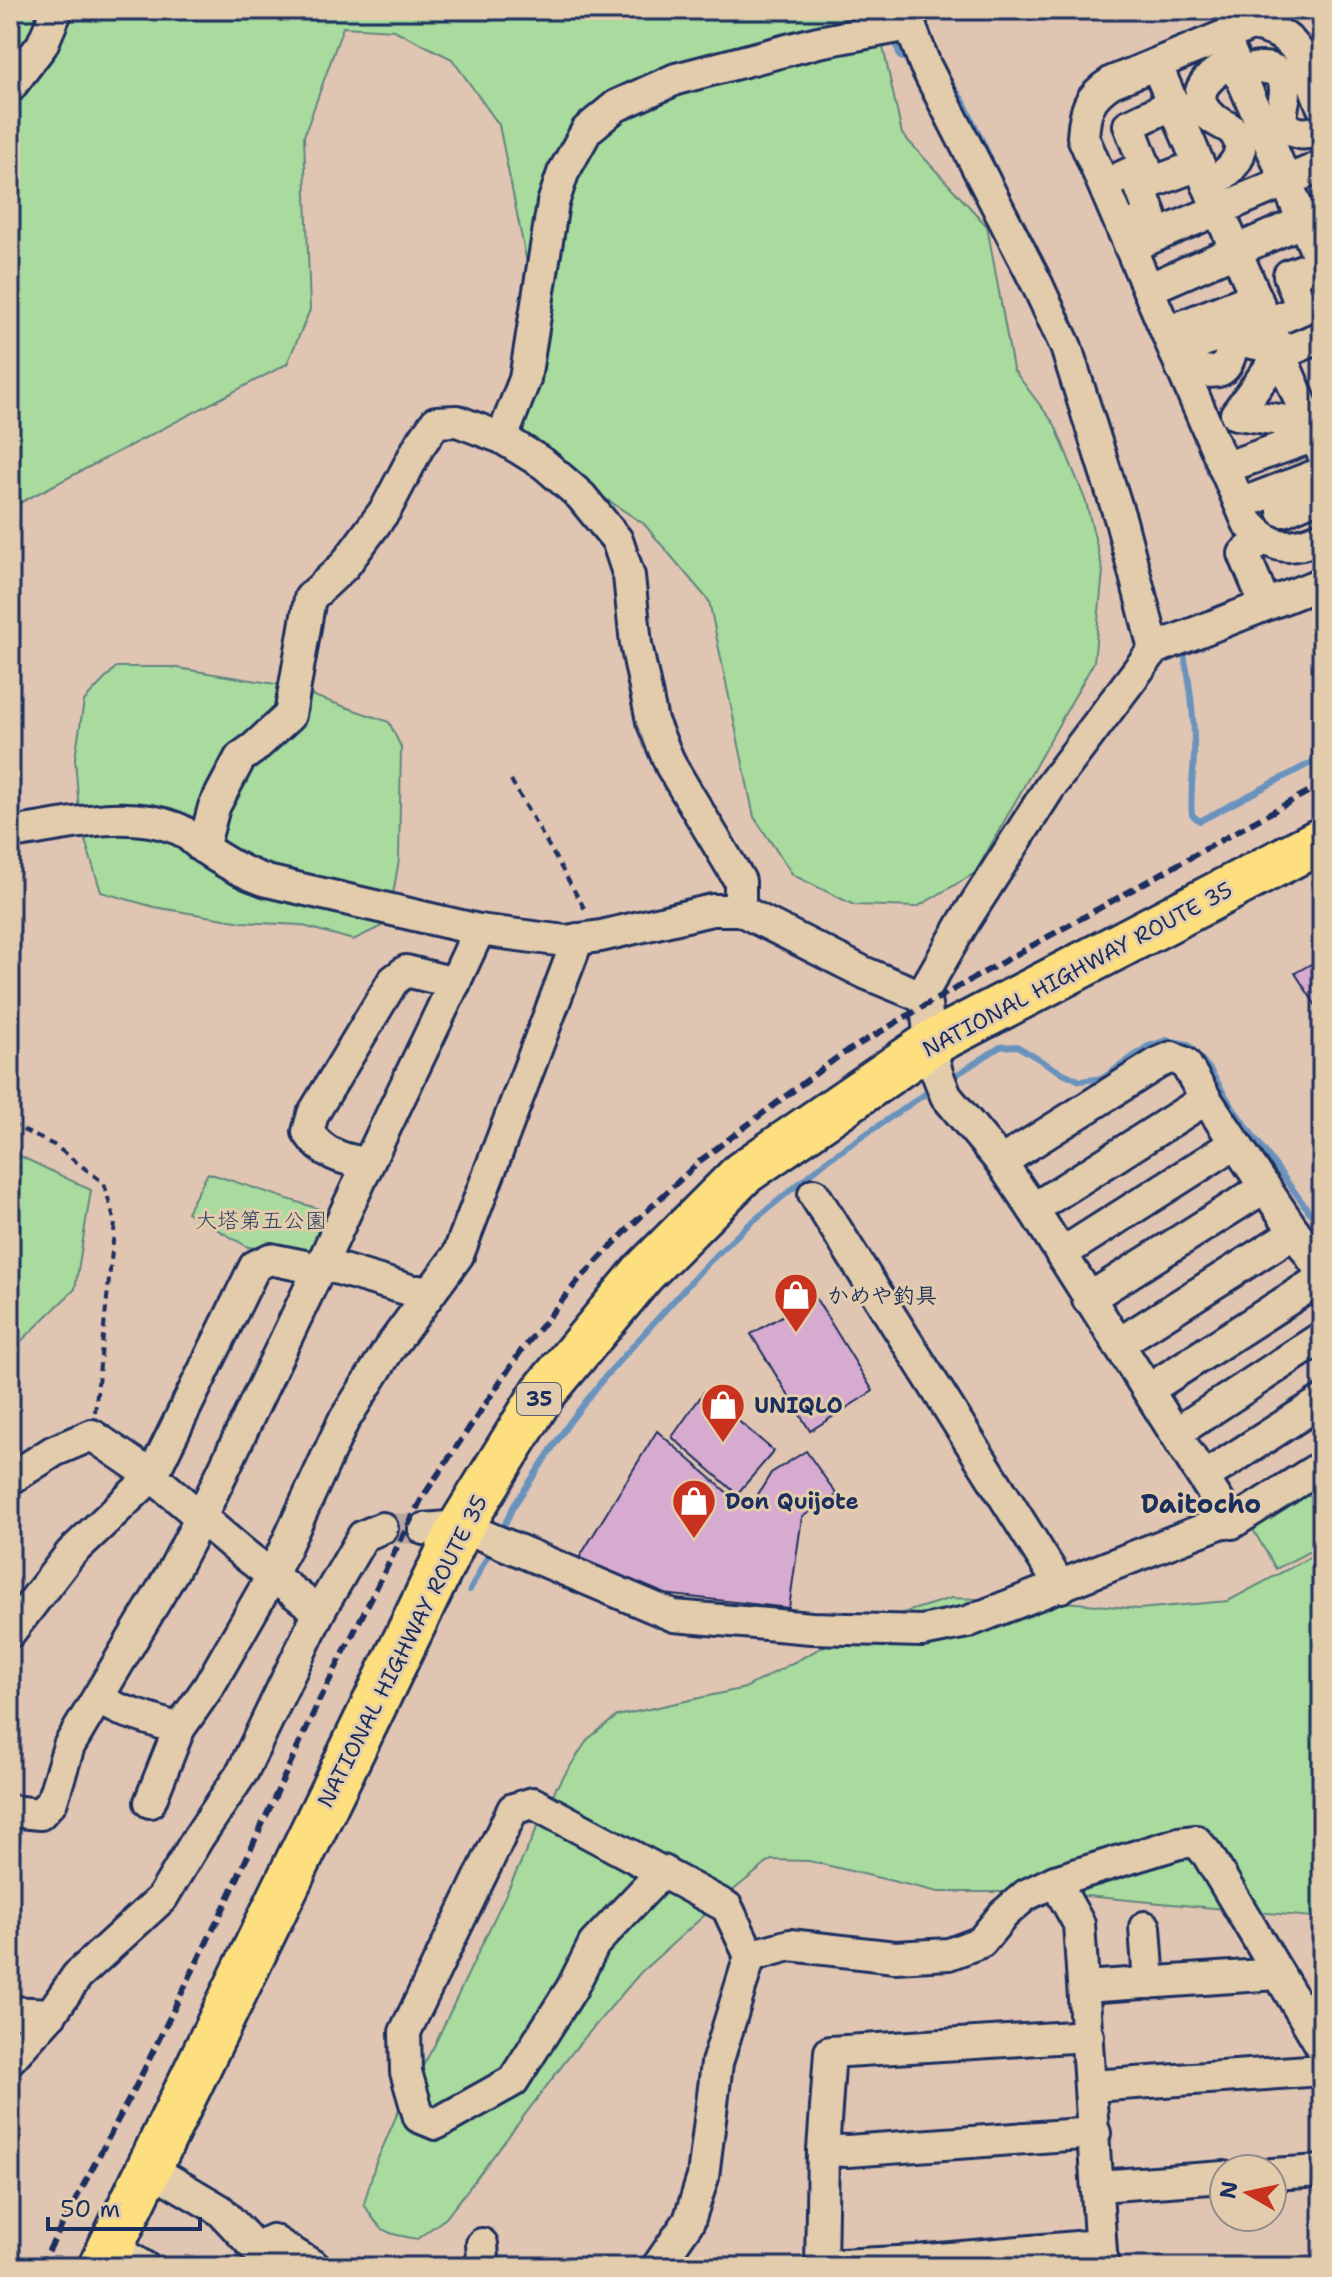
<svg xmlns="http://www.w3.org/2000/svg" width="1332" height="2277" viewBox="0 0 1332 2277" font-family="'Shantell Sans','Klee One',sans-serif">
<rect width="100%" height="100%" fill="#e1c5b3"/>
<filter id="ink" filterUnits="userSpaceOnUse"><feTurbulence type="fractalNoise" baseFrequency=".0125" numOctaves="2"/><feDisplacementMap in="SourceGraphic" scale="16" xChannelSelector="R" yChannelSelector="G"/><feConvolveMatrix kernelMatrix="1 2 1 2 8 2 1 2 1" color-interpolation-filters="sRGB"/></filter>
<g filter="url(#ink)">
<g fill="#a8db9d" stroke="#62857e" stroke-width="2">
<path d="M10 10H875L902 134 987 226 1013 369 1055 425 1086 502 1103 571 1094 662 975 873 917 907 854 905 793 875 754 817 709 601 644 524 527 447 512 395 531 283 499 125 452 59 394 30 343 27 304 136 310 310 287 364 10 508Z"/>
<path d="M116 667H171L282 685 389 722 401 747 399 860 388 923 353 940 300 925 242 922 154 907 101 892 80 824 75 758 84 701Z"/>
<path d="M10 1154H16L91 1190 75 1289 10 1352Z"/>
<path d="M208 1173 328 1212 311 1257 248 1247 187 1212Z"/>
<path d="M1312 1481 1322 1497V1545L1276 1569 1248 1521Z"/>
<path d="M1322 1551V1918L1043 1892H938L809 1861 771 1860 726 1896 641 1972 575 2049 446 2218 417 2239C384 2233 381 2233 364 2204L375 2165 401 2105 434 2046 556 1788 588 1739 617 1716 745 1688 864 1625 951 1598 1066 1602 1139 1609 1228 1601Z"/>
</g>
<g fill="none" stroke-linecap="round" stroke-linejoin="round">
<g stroke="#6993bd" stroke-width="6">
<path d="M894 37 900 57 915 60"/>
<path d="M948 79 964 102 1017 215"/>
<path d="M1114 450 1120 474"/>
<path d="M1184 654C1191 688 1195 723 1194 757 1193 777 1190 795 1192 815L1200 821 1322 757"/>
<path d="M950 1079 1000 1047 1017 1046 1055 1069 1080 1081 1103 1078 1148 1046 1167 1040 1188 1044 1209 1068 1233 1108 1322 1229"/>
<path d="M504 1526 513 1507 569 1423 604 1378 705 1266 747 1226 829 1159 934 1088"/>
<path d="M470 1590 488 1555"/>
</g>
</g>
<g fill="#d7abcf" stroke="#1b2f5e" stroke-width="2">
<path d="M1322 958V1015L1295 973Z"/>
<path d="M815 1297 873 1391 810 1431 751 1334Z"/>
<path d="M704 1392 774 1451 737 1494 672 1437Z"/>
<path d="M657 1431 748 1511 771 1473 806 1451 837 1495 802 1517 789 1608 654 1593 576 1563Z"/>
</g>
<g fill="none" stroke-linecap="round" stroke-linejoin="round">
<path stroke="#b9a7a2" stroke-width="30" stroke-dasharray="30 15" stroke-linecap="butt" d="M382 1528 424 1529"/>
<g stroke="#1b2f5e" stroke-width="36">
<g id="minor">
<path d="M912 10 910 25 925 65 1037 284 1066 347 1121 521 1154 649"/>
<path d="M1224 37 1322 265"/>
<path d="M1156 64 1322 452"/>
<path d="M1240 74C1255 65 1285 63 1285 90 1285 102 1280 110 1282 123 1295 136 1306 135 1322 130"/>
<path d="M10 87 42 45 57 10"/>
<path d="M1322 106C1306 66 1300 31 1251 25L1112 82C1088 97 1085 110 1083 137L1248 523C1273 550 1288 551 1322 537"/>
<path d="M1207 184C1226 176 1253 154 1233 131 1226 124 1214 122 1207 113 1187 89 1216 71 1234 61"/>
<path d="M1104 185 1145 166 1129 125 1173 104"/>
<path d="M1123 229 1151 216 1140 187 1199 165"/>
<path d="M1130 247 1322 166"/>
<path d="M1148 289 1322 213"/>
<path d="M1267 324 1302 309 1289 275 1322 263"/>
<path d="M1167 332 1256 297"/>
<path d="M1175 353 1251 321"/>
<path d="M1181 367C1211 371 1226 382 1232 347L1242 341 1277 348"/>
<path d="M1310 424 1236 414 1280 354 1322 337"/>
<path d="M502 438 525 379 553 203 563 173 587 130 616 106 676 79 818 42 910 25"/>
<path d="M1224 468 1315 436"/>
<path d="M1240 504 1322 473"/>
<path d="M1283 511 1322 494"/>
<path d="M1263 538 1244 554 1265 604"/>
<path d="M10 833C64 826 124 808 176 828 186 831 193 840 201 846 221 861 244 873 267 881L479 930 565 941 601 936 712 910H740L865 973 921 996 926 1005 930 1044 937 1073 946 1096 1001 1162 1033 1209 1232 1523 1322 1466"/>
<path d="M203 848 214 807 240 758 254 748 290 715 310 598 344 566 386 509 419 446 436 422 457 421 502 438 544 464 581 496 617 540 629 576 636 644 652 721 671 766 740 881V910"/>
<path d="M921 996 965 920 1050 787 1154 649 1322 583"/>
<path d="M1001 1162 1158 1063 1172 1057 1185 1063 1206 1099"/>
<path d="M367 1163C342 1160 322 1153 308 1132L313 1114 393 981 406 971 455 983"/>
<path d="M814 1194 1061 1587"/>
<path d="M1033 1209 1206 1099 1322 1273"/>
<path d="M1061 1254 1234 1144"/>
<path d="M322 1264 413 1291H431"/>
<path d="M1088 1299 1265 1187"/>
<path d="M1118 1344 1295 1232"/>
<path d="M1148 1390 1322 1278"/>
<path d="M1176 1433 1322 1337"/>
<path d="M1204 1477 1322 1401"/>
<path d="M10 1479 54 1451 92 1435 152 1476 255 1266 270 1259 319 1269 322 1264C372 1151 428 1042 479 930"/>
<path d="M424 1529 461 1526 674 1616 811 1628 922 1631 967 1622 1230 1519"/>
<path d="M10 1632 71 1553 152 1476 244 1554 319 1612"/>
<path d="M98 1699 121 1710 179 1729 209 1686 272 1576 343 1422 389 1349 458 1255 578 939"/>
<path d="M150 1802 179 1729"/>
<path d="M10 1811 40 1814 52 1801 69 1746 173 1571 201 1517 319 1269"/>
<path d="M663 1871 594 1944 572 1988 513 2081 436 2124 419 2117 406 2072 405 2032 513 1809 533 1803 727 1907 750 1956"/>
<path d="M1055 1881 1079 1924 1102 2267"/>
<path d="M1145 1927 1149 1983"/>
<path d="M1084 1987 1277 1974"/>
<path d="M10 2012 51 2014"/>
<path d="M1088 2036 830 2052 823 2150 821 2266 916 2261 1100 2245"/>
<path d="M10 2059 51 2014 77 1976 162 1898 198 1838 243 1771 319 1612 363 1536 382 1528"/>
<path d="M1092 2086 1322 2070"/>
<path d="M823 2150 848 2151 1095 2133"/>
<path d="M149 2168 220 2210 265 2258 283 2267"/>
<path d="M1272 2174 1322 2171"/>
<path d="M1098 2186 1224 2177"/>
<path d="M268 2242 272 2240 315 2267"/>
<path d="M111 2247 144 2267"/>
<path d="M478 2267 483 2259 482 2244"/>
<path d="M657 2267 689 2221 703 2177 717 2063 750 1956 790 1945 895 1957 949 1954 981 1942 1004 1914 1026 1895 1055 1881 1179 1843 1196 1841 1208 1855 1322 2047"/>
</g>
</g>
<g stroke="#1b2f5e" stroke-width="50">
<path id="highway" d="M101 2267 461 1526 543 1393 643 1273 743 1173 930 1044 1322 840"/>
</g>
<g stroke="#1b2f5e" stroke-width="4" stroke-dasharray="8 6" stroke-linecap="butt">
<path d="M511 780 587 913"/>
<path d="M10 1124 54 1145 104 1183 115 1223 95 1412"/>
</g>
<use href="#minor" stroke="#e3ccac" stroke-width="30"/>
<use href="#highway" stroke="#fedf80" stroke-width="44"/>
<path stroke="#1b2f5e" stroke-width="6" stroke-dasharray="12 6" stroke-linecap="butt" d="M40 2267 137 2084 226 1903 319 1701 422 1498 521 1351 577 1282 632 1225 701 1160 839 1056 931 1002 1322 784"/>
</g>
</g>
<defs>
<g id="shop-pin" transform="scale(2.3)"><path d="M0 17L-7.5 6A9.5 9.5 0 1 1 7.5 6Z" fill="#c8321e" stroke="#e3ccac"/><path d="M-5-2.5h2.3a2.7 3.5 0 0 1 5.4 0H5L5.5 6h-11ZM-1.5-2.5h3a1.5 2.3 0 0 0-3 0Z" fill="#fff"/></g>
</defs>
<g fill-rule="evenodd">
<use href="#shop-pin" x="796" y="1295"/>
<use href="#shop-pin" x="723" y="1405"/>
<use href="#shop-pin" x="694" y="1501"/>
</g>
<g text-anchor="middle" stroke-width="6" stroke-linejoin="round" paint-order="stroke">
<rect fill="#e3ccac" stroke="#575e75" stroke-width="2" x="517" y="1383" width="44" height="32" rx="6"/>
<g font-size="20" font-weight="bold" fill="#1b2f5e">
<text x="539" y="1406">35</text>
</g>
<g font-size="22" fill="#1b2f5e" stroke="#e3ccac">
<text transform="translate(1077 969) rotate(-28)" y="8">NATIONAL HIGHWAY ROUTE 35</text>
<text transform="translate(402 1651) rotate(-63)" y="8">NATIONAL HIGHWAY ROUTE 35</text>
</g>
<g font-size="22" fill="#294064" stroke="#e3ccac">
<text x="261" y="1228">大塔第五公園</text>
</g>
<g font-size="22" font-weight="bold" fill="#1b2f5e" stroke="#e3ccac" text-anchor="start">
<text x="827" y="1303">かめや釣具</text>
<text x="754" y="1413">UNIQLO</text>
<text x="725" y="1509">Don Quijote</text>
</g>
<g font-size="26" font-weight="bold" fill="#1b2f5e" stroke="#e3ccac">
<text x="1201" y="1513">Daitocho</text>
</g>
</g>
<rect width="1332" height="2277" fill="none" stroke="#e3ccac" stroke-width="40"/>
<rect x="20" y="20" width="1292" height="2237" fill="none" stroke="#1b2f5e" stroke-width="3" filter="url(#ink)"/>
<g transform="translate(1248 2193) rotate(279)"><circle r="38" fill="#e3ccac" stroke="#938d8d" stroke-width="2"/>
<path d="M0-6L14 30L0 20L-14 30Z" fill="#c8321e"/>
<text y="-12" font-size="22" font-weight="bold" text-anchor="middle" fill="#1b2f5e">N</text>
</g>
<path d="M48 2217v12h152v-12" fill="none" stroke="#1b2f5e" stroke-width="4"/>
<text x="60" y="2217" font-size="24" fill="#1b2f5e" stroke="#e3ccac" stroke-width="6" paint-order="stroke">50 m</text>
</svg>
